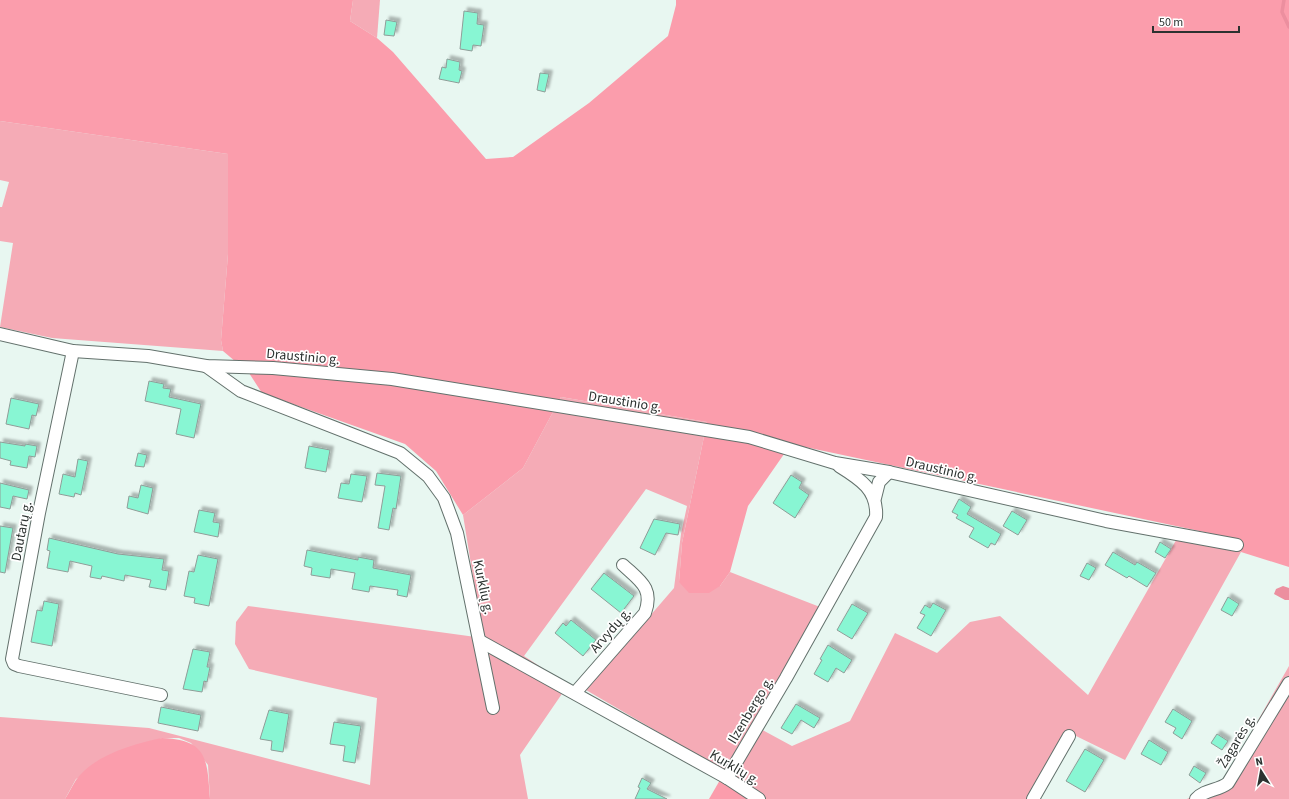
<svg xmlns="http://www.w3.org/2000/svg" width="1289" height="799" viewBox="0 0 1289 799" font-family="'Source Sans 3',sans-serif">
<defs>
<filter id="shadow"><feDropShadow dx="3.5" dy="-3.5" stdDeviation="1" flood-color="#0004"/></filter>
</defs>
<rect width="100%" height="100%" fill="#e8f7f1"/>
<g fill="#f5abb6">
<path d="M353 0H380L377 38 350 21Z"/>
<path d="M0 121 228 154V254L221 340 223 351 52 338 0 327 13 243 0 241V207H2L9 182 0 180Z"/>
<path d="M561 397 707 422 682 543 679 582 720 586 730 572 820 607 753 725 792 746 850 721 895 633 937 653 970 622 1000 616 1088 695 1183 528 1237 539 1241 552 1125 760 1074 735 1036 799H751L725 771 586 690 674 588 681 534 687 506 646 489 524 656 568 685 520 755 528 799H210L208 765 191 743 179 738H162L76 779 65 799H0V717L149 728 370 785 377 698 249 669 235 644 236 622 248 606 483 638 463 515 523 468Z"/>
<path d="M1289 666V799H1187L1224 780Z"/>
</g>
<g fill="#fb9dac">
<path d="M0 0H353L350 21 377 38 393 52 486 159 513 157 589 103 668 36 676 5V0H1289V567L1241 552 1237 539 791 444 748 506 730 572 720 586 709 593H689L679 582 682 543 707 422 561 397 523 468 463 515 436 471 405 444 262 393 249 373 223 351 221 340 228 254V154L0 121Z"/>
<path d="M162 738C208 740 207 759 210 799H65C69 793 72 786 76 780 94 755 133 744 162 738Z"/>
<path d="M720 780 751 799H709Z"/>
</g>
<path fill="#ec8f9f" d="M1283 586 1289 588V600H1285L1274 594 1276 589Z"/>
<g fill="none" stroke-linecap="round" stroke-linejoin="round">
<path stroke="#ec8f9f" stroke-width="3.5" d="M1284 0 1282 12 1289 27"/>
</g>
<g fill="#88f6d3" stroke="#8f9d98" filter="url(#shadow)">
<path d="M464 11 478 13 477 24 484 25 481 46 473 45 472 51 460 49Z"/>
<path d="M386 20 397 22 394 36 384 35Z"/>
<path d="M447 59 460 62 459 70 462 71 459 83 439 79 442 67 446 68Z"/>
<path d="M540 73 549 74 545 92 537 90Z"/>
<path d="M149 381 164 384 163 388 171 389 169 397 201 404 194 438 176 434 181 409 145 401Z"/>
<path d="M11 398 39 404 36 416 32 415 29 429 6 424Z"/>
<path d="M0 442 25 446V444L37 446 35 457 29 456 27 468 10 465 11 461 0 458Z"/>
<path d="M309 446 330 450 326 472 305 468Z"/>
<path d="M138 453 147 455 144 467 135 466Z"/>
<path d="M78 459 88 461 81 495 75 493 74 497 59 494 63 474 75 477Z"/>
<path d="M377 473 401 476 396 509 393 508 389 530 378 528 385 486 375 485Z"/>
<path d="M351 474 367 476 362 502 338 498 341 483 349 484Z"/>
<path d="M791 475 802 482 799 488 809 495 795 518 773 503Z"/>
<path d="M0 483 29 490 27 499 13 496 10 509 0 507Z"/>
<path d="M141 485 153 488 148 514 127 508 129 496 138 498Z"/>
<path d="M959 499 971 507 967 514 1001 534 995 545 991 543 988 548 969 537 974 528 956 518 958 515 952 512Z"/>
<path d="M199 510 215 513 213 522 220 523 218 537 194 532Z"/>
<path d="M1012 511 1027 520 1018 535 1003 526Z"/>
<path d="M654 519 680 524 678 535 666 533 655 555 640 548Z"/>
<path d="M0 526 13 528 5 573 0 572Z"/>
<path d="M49 538 118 554 164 559 162 570 169 571 166 590 149 587 151 580 125 575 124 581 102 576 101 579 90 577 92 566 70 561 68 572 47 568 50 551 47 550Z"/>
<path d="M1160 542 1171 549 1165 558 1155 552Z"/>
<path d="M307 550 358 560V557L374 560 373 568 411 575 407 597 397 595 398 590 370 586 369 592 352 589 355 573 331 569 330 578 311 575 312 568 304 566Z"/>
<path d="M1113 552 1135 565 1137 562 1156 573 1147 587 1129 576 1127 578 1105 565Z"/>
<path d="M198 555 218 559 209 606 194 603 195 598 184 596 189 571 194 572Z"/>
<path d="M1087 563 1096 568 1089 580 1080 576Z"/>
<path d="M604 573 634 596 621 613 591 589Z"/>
<path d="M1228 597 1239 604 1232 616 1221 610Z"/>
<path d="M44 601 59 604 52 646 31 642 37 610 42 611Z"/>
<path d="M933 603 946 610 931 636 917 628 925 615 920 613 925 605 930 608Z"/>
<path d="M852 604 868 613 852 639 837 630Z"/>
<path d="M571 620 596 640 583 656 555 633 563 623 566 626Z"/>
<path d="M828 645 852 660 844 673 836 668 828 682 814 674 822 660 820 659Z"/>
<path d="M193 649 210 652 207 667H210L207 682 204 681 202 692 183 689Z"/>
<path d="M796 704 820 718 814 728 801 720 792 734 781 728Z"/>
<path d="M161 707 201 715 198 731 158 723Z"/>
<path d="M1173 709 1192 721 1182 739 1173 733 1176 728 1165 722Z"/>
<path d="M269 710 289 714 283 752 271 750 272 741 260 739Z"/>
<path d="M334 722 361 726 355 763 343 761 345 746 330 744Z"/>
<path d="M1217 734 1228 741 1222 750 1211 743Z"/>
<path d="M1149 740 1168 752 1161 765 1141 754Z"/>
<path d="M1085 749 1104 760 1085 792 1066 781Z"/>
<path d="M1194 766 1206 773 1200 783 1189 775Z"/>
<path d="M642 778 651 783 647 789 667 799H635L640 788 638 787Z"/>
</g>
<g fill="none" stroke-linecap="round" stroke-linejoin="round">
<g stroke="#63716c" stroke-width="14">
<g id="minor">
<path d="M0 334 73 351 148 356 206 366 273 368 392 379 749 437 835 463 889 472 1106 521 1237 545"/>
<path d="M73 351 39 513 12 659 14 664 19 666 161 695"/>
<path d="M206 366 241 391 400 453 428 476 444 498 457 533 493 708"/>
<path d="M875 498 879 482 889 472"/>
<path d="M480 641 727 778 759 799"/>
<path d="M575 693 645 613C654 588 640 581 623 565"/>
<path d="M727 778 786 678 876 517C878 490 860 479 839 466"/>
<path d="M1033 799 1069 736"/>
<path d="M1196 799C1205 789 1218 791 1228 783L1289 683"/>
</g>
</g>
<use href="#minor" stroke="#fff" stroke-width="12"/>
</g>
<g text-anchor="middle" stroke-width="3.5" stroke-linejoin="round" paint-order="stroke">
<g font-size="14" fill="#2c3230" stroke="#fff">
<text transform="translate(303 356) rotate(5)" y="5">Draustinio g.</text>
<text transform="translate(625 401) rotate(9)" y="5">Draustinio g.</text>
<text transform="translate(942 469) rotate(13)" y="5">Draustinio g.</text>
<text transform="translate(21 531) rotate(-79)" y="5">Dautarų g.</text>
<text transform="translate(484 587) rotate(78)" y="5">Kurklių g.</text>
<text transform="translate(610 630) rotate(-49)" y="5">Arvydų g.</text>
<text transform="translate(750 710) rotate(-59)" y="5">Ilzenbergo g.</text>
<text transform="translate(1236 741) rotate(-59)" y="5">Žagarės g.</text>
<text transform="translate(735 767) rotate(31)" y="5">Kurklių g.</text>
</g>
</g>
<g transform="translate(1261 771) rotate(349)" stroke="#ffffff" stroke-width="3" paint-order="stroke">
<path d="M0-3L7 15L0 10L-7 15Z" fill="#2c3230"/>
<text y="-6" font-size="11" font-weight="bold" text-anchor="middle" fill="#2c3230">N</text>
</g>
<path d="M1153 26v6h86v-6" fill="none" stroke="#2c3230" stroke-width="2"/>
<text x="1159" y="26" font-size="12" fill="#2c3230" stroke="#ffffff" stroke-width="3" paint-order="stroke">50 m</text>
</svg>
